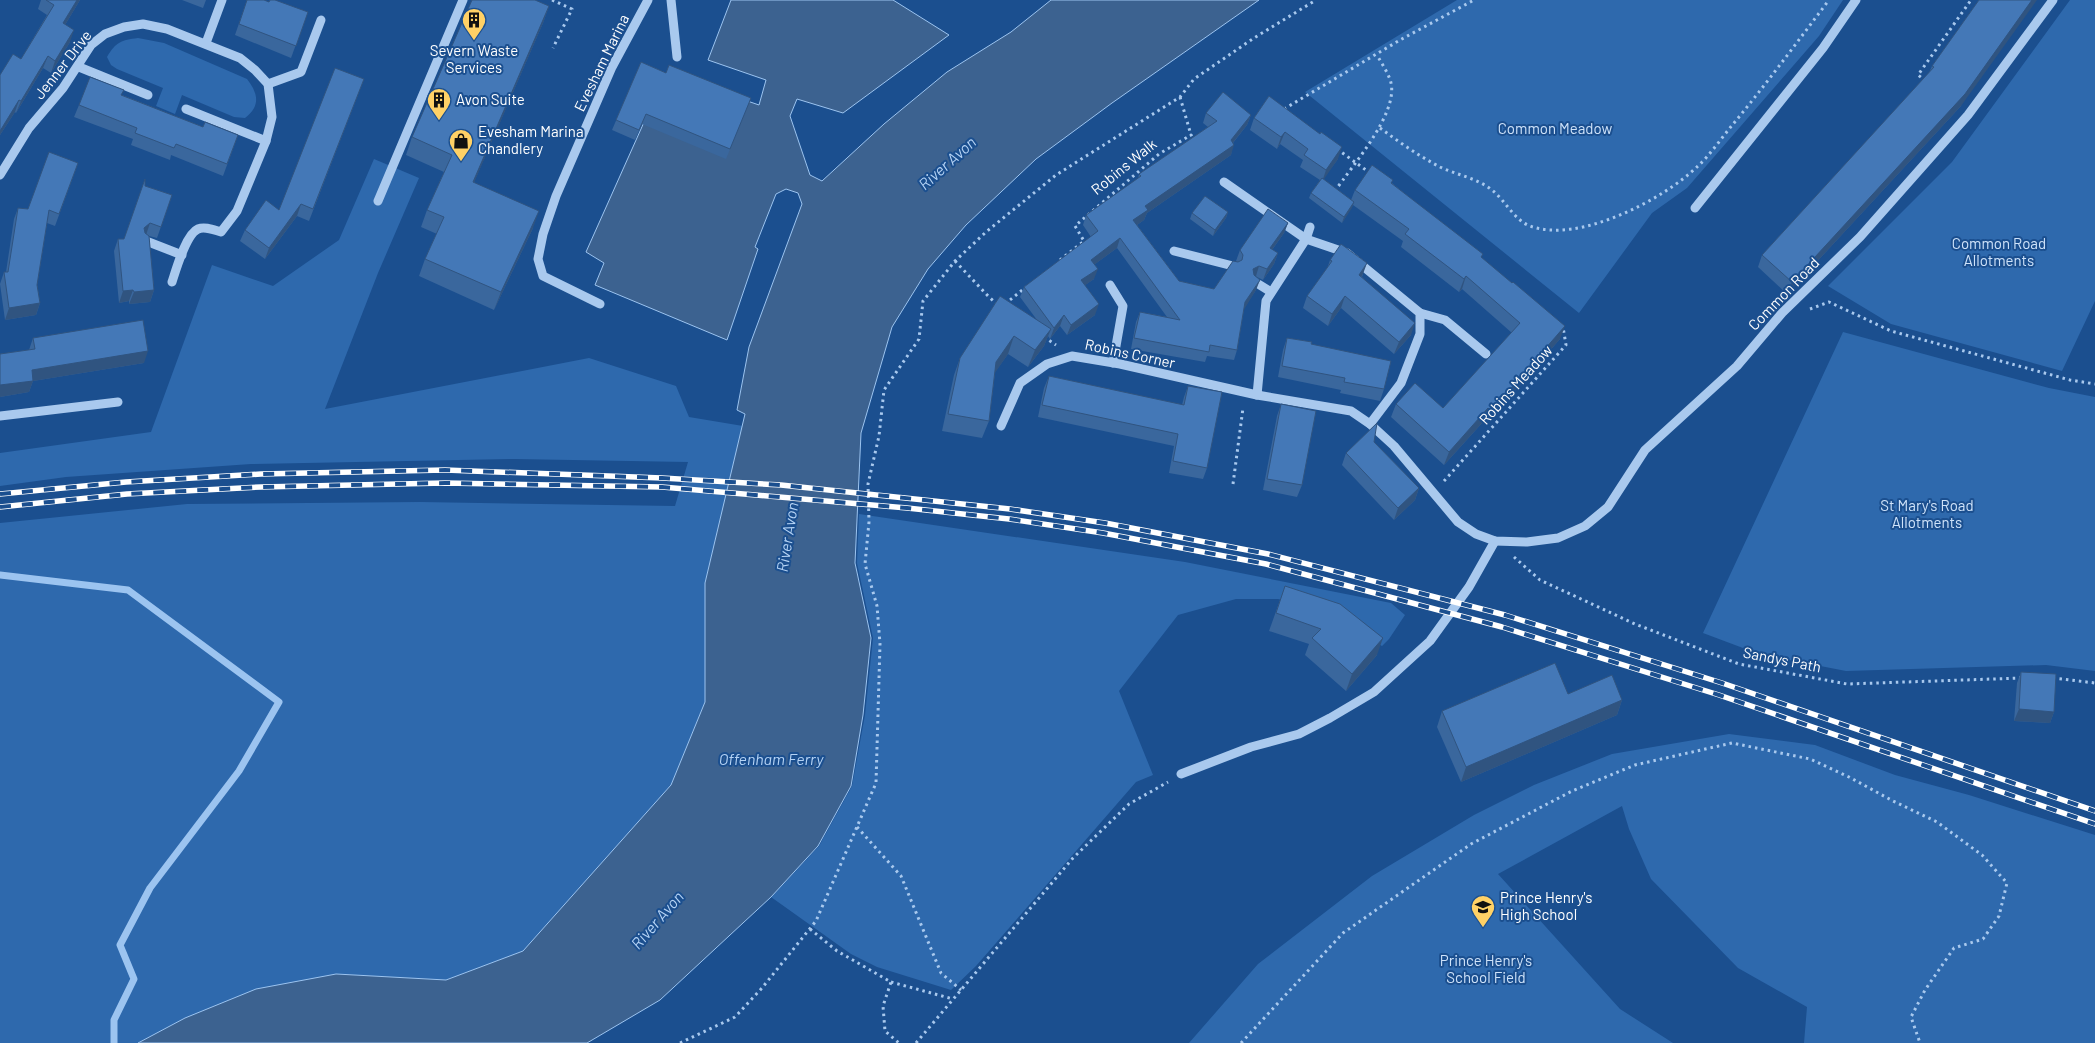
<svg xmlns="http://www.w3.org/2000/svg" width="2095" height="1043" viewBox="0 0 2095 1043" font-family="Barlow,sans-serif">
<rect width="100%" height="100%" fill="#1b4f8f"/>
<g fill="#2e69ad">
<path d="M1457 0H1843L1819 36 1687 188 1652 213 1579 313 1305 92Z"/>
<path d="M2070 0H2095V301L2062 371 1891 324 1828 286 1952 162Z"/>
<path d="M138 38 164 43 247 79C258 93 261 106 245 118L234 117 182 95 175 114 156 106 163 88 117 69 111 65 107 57C116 42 121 40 138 38Z"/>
<path d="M374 159 419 178 378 273 325 409 589 358 676 386 689 417 743 426 705 583V702L671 785 523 951 446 980 336 974 185 1018 138 1043H0V523L187 504 420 502 675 506 688 462 514 459 251 464 66 477 0 486V453L151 432 212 265 273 286 339 240Z"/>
<path d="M1843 332 2049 388 2095 397V671L2046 665 1846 671 1759 654 1703 633Z"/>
<path d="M859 514 1185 562 1391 603 1405 615 1389 639 1382 646 1320 609 1278 599H1236L1178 615 1119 691 1153 775 1136 782 976 966 951 990 877 967 851 954 771 897 819 846 852 786 865 715 873 638 857 563Z"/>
<path d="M1729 734 1815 745 1895 775 1969 795 2095 835V1043H1804L1807 1007 1738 968 1651 879 1629 829 1622 806 1498 874 1620 1009 1673 1043H1189L1258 964 1372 876 1474 815 1534 785 1612 754Z"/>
</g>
<path fill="#3c6290" stroke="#9cc4f0" d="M731 0H893L949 35 843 113 797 99 790 116 810 175 822 181 884 124 947 72 1011 32 1051 0H1259L1112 103 1036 159 966 225 928 269 892 327 861 433 855 563 871 638 863 715 851 786 818 846 771 897 660 1000 587 1043H138L185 1018 256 989 336 974 446 980 523 951 671 785 705 702V583L745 414 737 410 749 347 802 204 798 193 786 189 776 194 755 247 758 249 727 340 595 285 604 263 586 252 666 73 759 105 766 80 708 60Z"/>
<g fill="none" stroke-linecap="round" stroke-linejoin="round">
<path stroke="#9cc4f0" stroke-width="7" d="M0 575 128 590 279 702 239 771 150 888 120 945 134 979 114 1020V1043"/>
<g stroke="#a9c9ee" stroke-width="3" stroke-dasharray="2.5 4" stroke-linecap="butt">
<path d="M552 0 572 9 553 48"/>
<path d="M1926 81 1918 75 1971 0"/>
<path d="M1180 97 1191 135"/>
<path d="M1284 109 1400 40 1474 0"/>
<path d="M1380 128C1399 142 1419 156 1440 167 1457 175 1477 178 1492 190 1505 200 1514 220 1530 226 1578 244 1663 200 1698 166 1711 154 1722 137 1734 123 1767 83 1798 41 1829 0"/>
<path d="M1337 149 1370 173"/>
<path d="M1335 191C1352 166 1398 114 1391 83 1389 74 1382 64 1377 55"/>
<path d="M1060 260 1084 241 1075 226 1159 154 1191 135 1194 140"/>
<path d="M955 261 989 297 998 305"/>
<path d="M1005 304 1026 287"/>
<path d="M1810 309 1829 302 1891 331 2070 380 2095 384"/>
<path d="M1044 337 1056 345"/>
<path d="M1444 481 1566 345 1563 327"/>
<path d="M1233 484 1243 408"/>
<path d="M1514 557 1540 580 1635 624 1739 664 1847 684 2022 678"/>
<path d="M2053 678 2095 683"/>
<path d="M857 827 901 876 941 973 961 990"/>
<path d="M810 929 837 951 891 982 883 1006 885 1031 899 1043"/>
<path d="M891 982 953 999"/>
<path d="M680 1043 735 1017 762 988 816 921 876 783 880 644 877 606 865 564 869 522 868 484 879 436 884 390 919 339 923 301 955 261 986 232 1056 175 1180 97 1194 79 1254 38 1316 0"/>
<path d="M916 1043 1073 858 1129 804 1168 782"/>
<path d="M1241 1043 1343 933 1471 844 1572 791 1635 765 1732 743 1810 759 1849 777 1893 801 1937 822 1982 855 2007 883 1999 916 1983 939 1954 948 1925 990 1911 1017 1920 1043"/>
</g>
<g stroke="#a9c9ee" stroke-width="9">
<path d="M671 0 677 57"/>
<path d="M206 43 222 0"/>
<path d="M79 67 148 95"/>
<path d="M268 84 301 72 321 20"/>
<path d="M186 109 266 141"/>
<path d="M0 175 29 128 63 88 91 45 105 34 124 27 143 24 167 29 240 58 255 70 268 84 272 117 266 141 237 211 221 232C214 230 205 226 198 229 186 234 176 270 172 282"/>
<path d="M1224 182 1306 239 1347 253 1420 313V334L1401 383 1370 424"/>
<path d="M378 201 463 0"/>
<path d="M1695 208 1823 48 1856 0"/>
<path d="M1310 227 1306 239 1266 301 1257 395 1351 411 1370 424 1394 446 1458 522 1476 534 1495 541 1527 542 1558 538 1585 526 1608 507 1645 450 1737 366 1782 313 1860 237 1968 115 2053 0"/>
<path d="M146 241 182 255"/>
<path d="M1174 251 1233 266"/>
<path d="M1255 282 1271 292"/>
<path d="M1110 285 1123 306 1113 363"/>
<path d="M600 304 543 276 538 259 543 234 556 196 612 67 648 0"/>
<path d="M1420 313 1445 320 1486 354"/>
<path d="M0 416 118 402"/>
<path d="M1001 426 1020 383 1047 364 1072 356 1120 364 1257 395"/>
<path d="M1181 774 1251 747 1299 734 1330 718 1374 692 1430 641 1469 587 1495 541"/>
</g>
<g stroke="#fff" stroke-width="5.5">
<g id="rail">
<path d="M0 494 126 482 261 474 445 470 662 478 781 485 1010 509 1105 523 1268 554 1505 615 1722 683 2095 811"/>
<path d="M0 507 127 494 261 487 445 483 662 487 907 508 1009 519 1103 533 1266 564 1502 627 1719 695 2095 824"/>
</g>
</g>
<use href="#rail" stroke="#1b4f8f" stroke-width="4" stroke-dasharray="11" stroke-linecap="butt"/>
</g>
<g fill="#3a679d">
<path d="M41 0H80L65 25 70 42 51 73 43 68 16 113 15 112 0 135V75L21 59 47 15 38 9Z"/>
<path d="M182 0H206L203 8Z"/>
<path d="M247 0 269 2 308 12 291 58 235 35Z"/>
<path d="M1979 0 1961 106 1787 294 1758 267 1762 255 1929 73 1932 66Z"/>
<path d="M549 6 543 23 474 182 533 228 494 310 419 276 425 259 437 234 421 227 427 210 444 172 406 155 412 137Z"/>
<path d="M641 62 747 108 726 159 642 124 635 140 612 130Z"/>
<path d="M364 79 309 221 297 216 265 259 240 241 245 230 279 210Z"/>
<path d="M122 95 203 127 238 135 223 176 171 155 170 160 131 145 133 139 74 117 79 105Z"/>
<path d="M1269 96 1338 159 1323 179 1351 200 1355 190 1392 183 1482 258 1560 339 1486 424 1483 422 1444 465 1391 417 1396 404 1443 408 1512 333 1462 289 1459 292 1401 247 1403 241 1353 205 1342 223 1309 198 1311 193 1320 180 1300 167 1303 160 1280 144 1277 149 1250 130 1254 118Z"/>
<path d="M1206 113 1251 115 1247 125 1233 143 1231 155 1147 213 1144 220 1137 225 1179 281 1214 289 1237 262 1236 261 1240 250 1288 223 1284 233 1272 250 1278 253 1274 264 1263 280 1255 276 1256 290 1244 308 1237 350 1234 360 1207 356 1205 362 1131 349 1136 322 1140 312 1167 317 1117 248 1095 264 1094 279 1085 285 1095 315 1067 335 1060 326 1050 339 1048 336 1044 346 1028 367 1008 354 995 372 989 421 982 438 942 431 954 375 960 358 1037 320 1020 297 1024 287 1091 237 1083 225 1086 215 1138 179 1139 174 1208 127 1203 123Z"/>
<path d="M78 163 55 226 47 223 37 285 40 303 36 315 5 320 0 284 4 272H6L14 219 18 208 28 209Z"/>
<path d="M145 186 172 195 157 238 149 236 154 290 150 302 129 304V301L119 303 114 251 118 239H124Z"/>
<path d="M1228 212 1226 218 1213 236 1190 219 1192 213Z"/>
<path d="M1330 260 1363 274 1362 277 1411 335 1394 354 1341 308 1328 326 1303 308 1307 296 1327 269Z"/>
<path d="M33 338 144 363 33 381 29 392 0 397V354L29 350Z"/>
<path d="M1287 338 1312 342V345L1384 389 1380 401 1340 393 1341 390 1278 377 1283 350Z"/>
<path d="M1049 376 1182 405 1184 397 1188 386 1207 468 1203 479 1169 473 1174 446 1038 417 1044 388Z"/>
<path d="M1281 404 1302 485 1297 497 1263 490 1277 416Z"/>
<path d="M1374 442 1419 488 1415 500 1394 520 1342 465 1346 453Z"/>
<path d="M1285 586 1377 655 1346 691 1305 655 1309 644 1269 631Z"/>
<path d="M2021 672 2054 712 2050 723 2014 721 2017 683Z"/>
<path d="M1568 694 1622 700 1617 715 1461 782 1437 727 1442 711Z"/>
</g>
<g fill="#305480">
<path d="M77 0H80L59 35 63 23Z"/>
<path d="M2032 0H2037L1961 106 1787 294 1792 282Z"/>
<path d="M549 6 543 23 467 199 473 182Z"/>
<path d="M74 30 70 42 51 73 55 61Z"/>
<path d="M48 56 43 68 16 113 21 101Z"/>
<path d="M19 100 15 112 0 135V131Z"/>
<path d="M1251 115 1247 125 1227 150 1234 145 1231 155 1147 213 1144 220 1130 230 1133 220 1145 206 1231 140Z"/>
<path d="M1285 132 1280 144 1277 149 1281 137Z"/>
<path d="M1342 147 1338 159 1322 182 1326 170Z"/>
<path d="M1354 202 1352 208 1342 223 1344 217Z"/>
<path d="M301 204 297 216 265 259 269 248Z"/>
<path d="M539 211 533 228 494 310 501 292Z"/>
<path d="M1228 212 1226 218 1213 236 1215 230Z"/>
<path d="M150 223 146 235 144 228Z"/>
<path d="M1288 223 1284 233 1266 258 1270 248Z"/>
<path d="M1120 238 1117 248 1087 270 1091 260Z"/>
<path d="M1278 253 1274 264 1263 280 1267 269Z"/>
<path d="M1367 263 1363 274 1355 286 1359 275Z"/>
<path d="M1259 266 1256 276 1250 279 1253 269Z"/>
<path d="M1098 269 1094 279 1077 291 1081 280Z"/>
<path d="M1466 276 1462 289 1459 292 1464 279Z"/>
<path d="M1260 280 1256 290 1242 313 1245 302Z"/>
<path d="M133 290 129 301 119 303 123 291Z"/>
<path d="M154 290 150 302 129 304 134 292Z"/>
<path d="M1345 296 1341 308 1328 326 1332 314Z"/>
<path d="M40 303 36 315 5 320 9 308Z"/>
<path d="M1099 304 1095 315 1067 335 1071 325Z"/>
<path d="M1064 315 1060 326 1050 339 1054 328Z"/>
<path d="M1415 323 1411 335 1394 354 1399 342Z"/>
<path d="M1565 326 1560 339 1486 424 1491 411Z"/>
<path d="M1051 329 1044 346 1028 367 1035 350Z"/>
<path d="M1014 336 1008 354 990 380 996 362Z"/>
<path d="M148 351 144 363 33 381 29 392 0 397V385L32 370Z"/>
<path d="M1488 408 1483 422 1444 465 1449 452Z"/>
<path d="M1419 488 1415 500 1394 520 1398 508Z"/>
<path d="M1383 638 1377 655 1346 691 1352 674Z"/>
<path d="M1622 700 1617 715 1461 782 1466 767Z"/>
<path d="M2019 709 2054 712 2050 723 2014 721Z"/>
</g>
<g fill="#4478b7" stroke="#305480">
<path d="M46 0H77L63 23 74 30 55 61 48 56 21 101 19 100 0 131V75L13 54 21 59 54 5Z"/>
<path d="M247 0H264L269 2 270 0H275L308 12 296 46 239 24Z"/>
<path d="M472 0H535L549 6 473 182 539 211 501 292 425 259 444 217 427 210 452 155 412 137Z"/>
<path d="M1979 0H2032L1965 94 1792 282 1762 255 1934 67 1932 66Z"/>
<path d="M641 62 666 73 669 65 751 98 730 149 646 114 639 130 616 120Z"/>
<path d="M335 68 364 79 313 209 301 204 269 248 245 230 266 200 279 210Z"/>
<path d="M90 77 124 90 121 95 203 127 205 122 238 135 227 164 176 144 174 148 135 133 137 128 79 105Z"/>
<path d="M1223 92 1251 115 1231 140 1234 145 1145 206 1148 210 1133 220 1179 281 1214 289 1233 261 1238 262 1242 260 1243 255 1240 250 1268 209 1288 223 1270 248 1278 253 1267 269 1259 266 1253 269 1254 275 1260 280 1245 302 1237 350 1210 345 1209 352 1134 338 1140 312 1180 320 1120 238 1091 260 1098 269 1081 280 1099 304 1071 325 1064 315 1054 328 1024 287 1098 231 1086 215 1141 176 1139 174 1217 121 1206 113Z"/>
<path d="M1269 96 1320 134 1321 132 1342 147 1326 170 1304 155 1308 149 1285 132 1281 137 1254 118Z"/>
<path d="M49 152 78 163 59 214 49 210 37 285 40 303 9 308 4 272H8L18 208 28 209Z"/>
<path d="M1372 165 1393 180 1391 183 1483 254 1481 257 1512 283 1513 282 1565 326 1491 411 1488 408 1449 452 1396 404 1415 383 1443 408 1520 323 1466 276 1464 279 1405 234 1409 229 1355 190Z"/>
<path d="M1322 178 1354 202 1344 217 1311 193Z"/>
<path d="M145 179V186L172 195 161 227 150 223 144 228 145 233 149 236 154 290 134 292 133 290 123 291 118 239H124Z"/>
<path d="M1205 196 1228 212 1215 230 1192 213Z"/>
<path d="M1341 244 1367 263 1359 275 1415 323 1399 342 1345 296 1332 314 1307 296 1332 261 1330 260Z"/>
<path d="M1000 296 1051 329 1035 350 1014 336 996 362 989 421 948 414 960 358Z"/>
<path d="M143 320 148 351 32 370 33 381 0 385V354L35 349 33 338Z"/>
<path d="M1287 338 1312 342 1311 344 1391 361 1384 389 1344 382 1345 378 1282 366Z"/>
<path d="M1049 376 1184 405 1188 386 1222 392 1207 468 1173 461 1178 434 1042 405Z"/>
<path d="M1281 404 1316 411 1302 485 1267 479Z"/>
<path d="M1377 423 1374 442 1419 488 1398 508 1346 453Z"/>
<path d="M1285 586 1340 604 1383 638 1352 674 1312 638 1321 629 1276 613Z"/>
<path d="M1555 663 1568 694 1612 675 1622 700 1466 767 1442 711Z"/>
<path d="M2021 672 2056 674 2054 712 2019 709Z"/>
</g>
<defs>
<g id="building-pin" transform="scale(1.25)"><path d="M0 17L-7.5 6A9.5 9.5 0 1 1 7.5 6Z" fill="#ffd166" stroke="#1b4f8f"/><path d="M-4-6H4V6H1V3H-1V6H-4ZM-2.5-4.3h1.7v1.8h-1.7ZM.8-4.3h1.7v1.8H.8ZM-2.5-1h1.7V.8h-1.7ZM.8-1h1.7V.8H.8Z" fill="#111"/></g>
<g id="shop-pin" transform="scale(1.25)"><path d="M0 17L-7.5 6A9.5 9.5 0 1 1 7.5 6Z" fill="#ffd166" stroke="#1b4f8f"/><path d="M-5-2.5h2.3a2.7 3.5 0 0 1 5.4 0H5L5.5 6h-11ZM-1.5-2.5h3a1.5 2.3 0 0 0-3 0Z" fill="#111"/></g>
<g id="school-pin" transform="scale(1.25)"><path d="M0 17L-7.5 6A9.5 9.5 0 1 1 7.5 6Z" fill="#ffd166" stroke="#1b4f8f"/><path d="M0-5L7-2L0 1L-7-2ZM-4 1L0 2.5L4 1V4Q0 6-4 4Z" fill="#111"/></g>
</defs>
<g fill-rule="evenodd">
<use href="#building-pin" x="474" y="20"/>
<use href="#building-pin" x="439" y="100"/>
<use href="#shop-pin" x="461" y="141"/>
<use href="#school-pin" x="1483" y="907"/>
</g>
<g text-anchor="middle" stroke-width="4" stroke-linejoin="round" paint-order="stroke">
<g font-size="15" fill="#fff" stroke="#1b4f8f" text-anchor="start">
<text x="474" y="56" text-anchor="middle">Severn Waste<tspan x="474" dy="17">Services</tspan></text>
<text x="456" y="105">Avon Suite</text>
<text x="478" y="137">Evesham Marina<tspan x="478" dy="17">Chandlery</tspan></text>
<text x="1500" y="903">Prince Henry's<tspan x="1500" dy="17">High School</tspan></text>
</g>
<g font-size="15" fill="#fff" stroke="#1b4f8f">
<text transform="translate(602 63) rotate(-64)" y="5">Evesham Marina</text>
<text transform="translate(63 65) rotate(-52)" y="5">Jenner Drive</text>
<text transform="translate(1124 167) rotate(-39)" y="5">Robins Walk</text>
<text transform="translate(1784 294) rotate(-46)" y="5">Common Road</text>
<text transform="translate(1130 354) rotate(12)" y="5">Robins Corner</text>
<text transform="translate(1516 385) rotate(-48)" y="5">Robins Meadow</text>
<text transform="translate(1782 660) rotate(11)" y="5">Sandys Path</text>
</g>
<g font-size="15" fill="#cfe3fa" stroke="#1b4f8f">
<text x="1555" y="134">Common Meadow</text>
<text x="1999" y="249">Common Road<tspan x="1999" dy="17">Allotments</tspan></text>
<text x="1927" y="511">St Mary's Road<tspan x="1927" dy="17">Allotments</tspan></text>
<text x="1486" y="966">Prince Henry's<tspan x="1486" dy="17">School Field</tspan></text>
</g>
<g font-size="16" font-style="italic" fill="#b5d3f5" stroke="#1b4f8f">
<text transform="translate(947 163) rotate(-42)" y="6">River Avon</text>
<text transform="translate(787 537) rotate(-81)" y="6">River Avon</text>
<text x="771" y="765">Offenham Ferry</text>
<text transform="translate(657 920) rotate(-49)" y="6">River Avon</text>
</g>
</g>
</svg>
